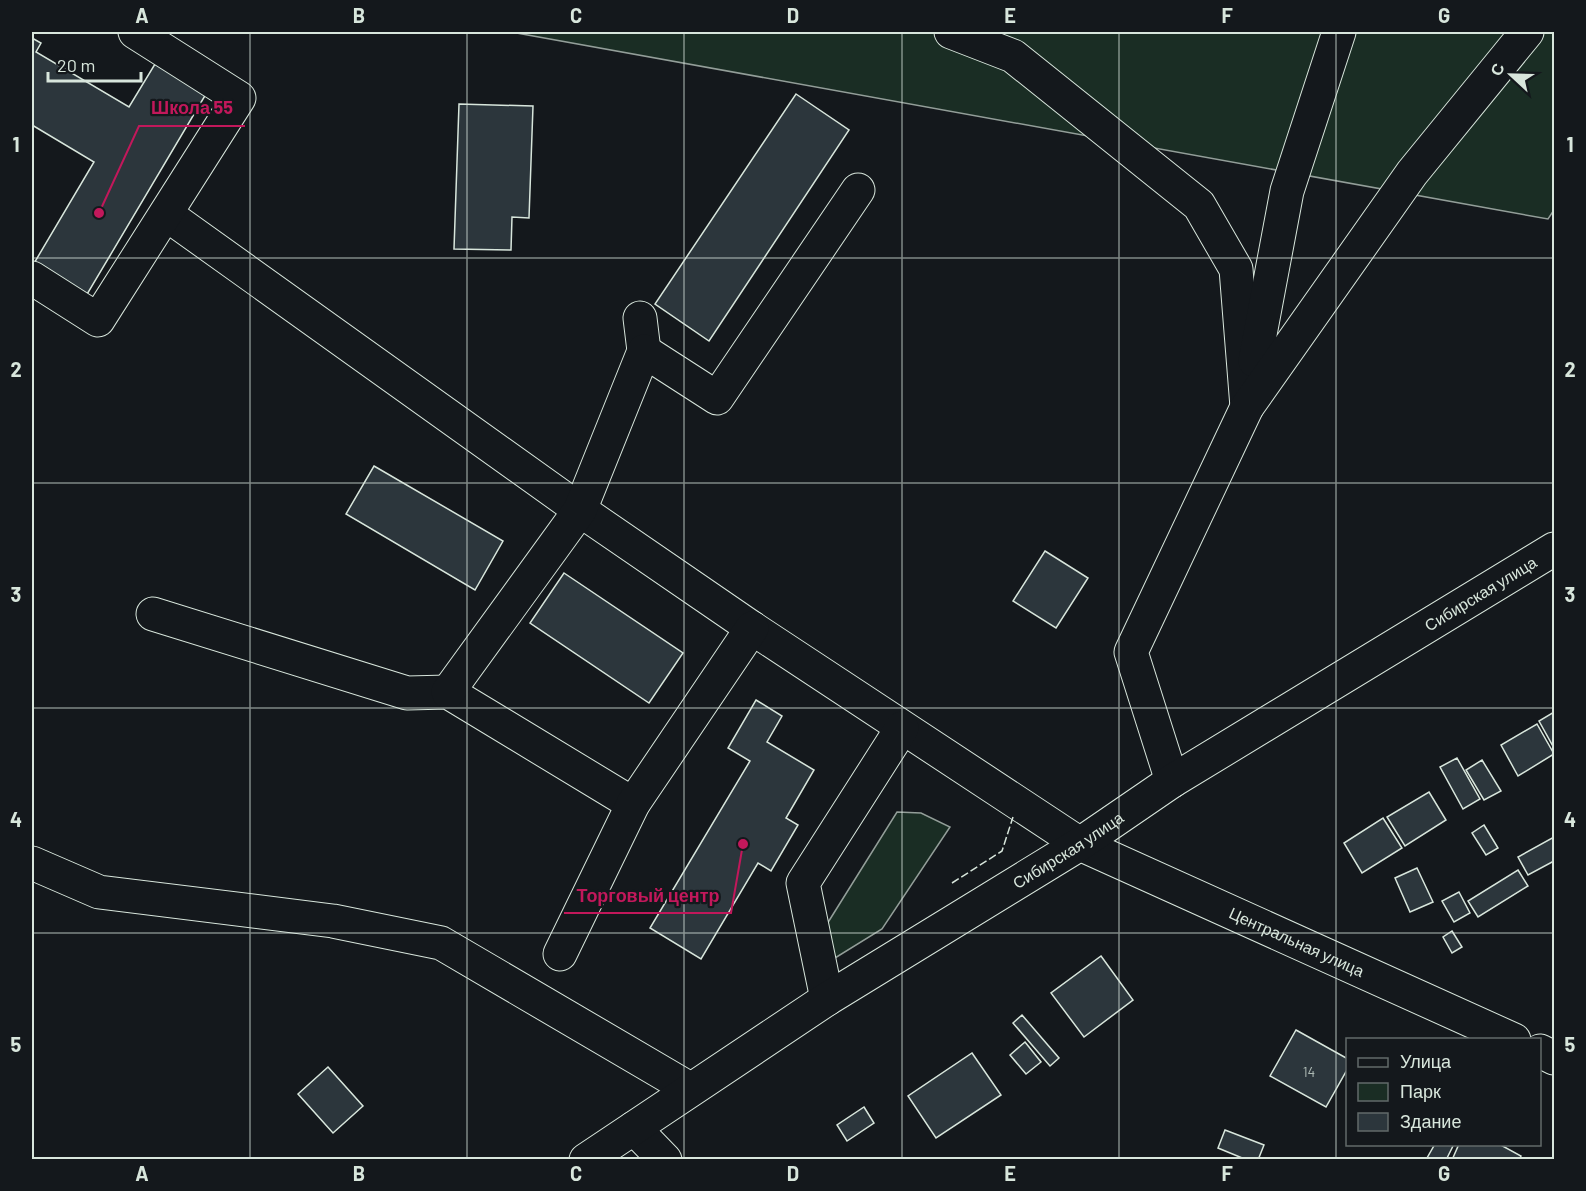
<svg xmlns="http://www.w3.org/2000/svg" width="1586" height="1191" viewBox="0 0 1586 1191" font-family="Barlow,sans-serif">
<rect width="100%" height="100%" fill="#14181c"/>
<g fill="#1a2d24" stroke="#939e99" stroke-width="1.5">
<path d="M511 32H1554V210L1548 219Z"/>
<path d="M897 812 921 813 950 827 882 929 835 958 827 924Z"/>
</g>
<g fill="#2c363c" stroke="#d8e6dc" stroke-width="1.5">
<path d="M32 38 41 43 36 52 129 107 155 64 206 94 86 296 33 265 94 162 32 125Z"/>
<path d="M796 94 849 130 709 341 655 304Z"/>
<path d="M459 104 533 106 529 218 512 217 511 250 454 249Z"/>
<path d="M374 466 503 541 475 590 346 514Z"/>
<path d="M1045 551 1088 578 1056 628 1013 601Z"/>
<path d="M564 573 683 653 649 703 530 623Z"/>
<path d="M756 700 782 716 767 742 814 770 786 818 798 825 771 871 758 863 701 959 650 928 750 761 728 748Z"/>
<path d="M1554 712V748L1539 721Z"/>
<path d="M1537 724 1554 754 1518 776 1501 745Z"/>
<path d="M1457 758 1480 799 1463 809 1440 767Z"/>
<path d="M1482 760 1501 791 1484 800 1466 770Z"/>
<path d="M1429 792 1446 820 1405 846 1387 817Z"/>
<path d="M1383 818 1402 848 1362 873 1344 843Z"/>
<path d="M1484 825 1498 848 1486 855 1472 833Z"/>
<path d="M1554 837V861L1528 875 1518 857Z"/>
<path d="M1417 868 1433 902 1410 912 1395 878Z"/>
<path d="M1518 870 1528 886 1478 917 1468 901Z"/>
<path d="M1459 892 1470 913 1454 922 1442 901Z"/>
<path d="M1452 931 1462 947 1452 953 1443 937Z"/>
<path d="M1101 956 1133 1000 1084 1037 1051 993Z"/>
<path d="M1022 1015 1059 1058 1050 1066 1013 1023Z"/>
<path d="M1296 1030 1348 1059V1068L1326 1107 1270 1076Z"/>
<path d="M1025 1042 1041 1062 1026 1074 1010 1055Z"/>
<path d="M972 1053 1001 1095 936 1138 908 1096Z"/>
<path d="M328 1067 363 1106 333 1133 298 1094Z"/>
<path d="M864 1107 874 1123 847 1141 837 1125Z"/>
<path d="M1225 1130 1264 1145 1258 1160H1247L1218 1148Z"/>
<path d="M1435 1144H1454L1446 1160H1430L1427 1158Z"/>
<path d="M1459 1144H1499L1521 1156 1519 1160H1452Z"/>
</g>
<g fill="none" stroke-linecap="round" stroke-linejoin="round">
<g stroke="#d8e6dc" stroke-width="35">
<g id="minor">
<path d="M951 32 1013 56 1199 205 1236 269 1247 407"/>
<path id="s1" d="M166 214 580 510 752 628 1080 844 1514 1040"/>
<path d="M32 278 98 320 239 98 135 32"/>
<path d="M640 318 644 351"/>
<path d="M1255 361 1287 191 1339 32"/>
<path d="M153 614 407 693 448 692 633 804"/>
<path d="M448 692 580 510 644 351 717 398 858 190"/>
<path d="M1172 781 1131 652 1247 407 1412 173 1527 32"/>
<path d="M32 863 99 892 333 921 441 943 690 1089"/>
<path d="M560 954 633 804 752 628"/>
<path d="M827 999 803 883 902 728"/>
<path d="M1540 1051 1554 1058"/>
<path d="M634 1128 665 1160"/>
<path id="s2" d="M586 1160 827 999 1080 844 1172 781 1554 549"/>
</g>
</g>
<use href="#minor" stroke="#14181c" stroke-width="33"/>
<path stroke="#d8e6dc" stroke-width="1.5" stroke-dasharray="8 3" stroke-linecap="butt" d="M952 883 1002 851 1013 817"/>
</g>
<path fill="none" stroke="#d8e6dc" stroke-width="1.5" stroke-opacity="0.55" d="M250 32V1160M467 32V1160M684 32V1160M902 32V1160M1119 32V1160M1336 32V1160M32 258H1554M32 483H1554M32 708H1554M32 933H1554"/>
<g text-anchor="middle" stroke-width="4.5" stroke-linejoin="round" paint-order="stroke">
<g font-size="14" fill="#adbab4">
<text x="1309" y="1077">14</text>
</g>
<g font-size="16" fill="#d8e6dc" stroke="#14181c">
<text dy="6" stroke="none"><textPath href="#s2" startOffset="1059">Сибирская улица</textPath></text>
<text dy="6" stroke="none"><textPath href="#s2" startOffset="573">Сибирская улица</textPath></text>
<text dy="6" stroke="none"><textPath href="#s1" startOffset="1348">Центральная улица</textPath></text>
</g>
</g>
<path fill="none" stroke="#c2185b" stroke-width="2" d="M99 213L139 126H245M743 844L731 913H564"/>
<g fill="#c2185b" stroke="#14181c" stroke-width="2">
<circle cx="99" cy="213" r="6"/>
<circle cx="743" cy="844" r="6"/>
</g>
<g font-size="18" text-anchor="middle" font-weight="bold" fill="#c2185b" stroke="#14181c" stroke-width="4.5" stroke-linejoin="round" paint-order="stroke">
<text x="192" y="114">Школа 55</text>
<text x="648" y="902">Торговый центр</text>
</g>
<rect width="1586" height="1191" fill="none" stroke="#14181c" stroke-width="66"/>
<rect x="1346" y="1038" width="195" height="108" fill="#14181c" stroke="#626a69" stroke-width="1.5"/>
<rect x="1358" y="1058" width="30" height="9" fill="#14181c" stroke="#626a69" stroke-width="1.5"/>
<text x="1400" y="1068" font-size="18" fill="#d8e6dc">Улица</text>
<rect x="1358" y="1083" width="30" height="18" fill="#1a2d24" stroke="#626a69" stroke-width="1.5"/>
<text x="1400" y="1098" font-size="18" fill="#d8e6dc">Парк</text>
<rect x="1358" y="1113" width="30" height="18" fill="#2c363c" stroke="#626a69" stroke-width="1.5"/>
<text x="1400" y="1128" font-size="18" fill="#d8e6dc">Здание</text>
<g transform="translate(1511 75) rotate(292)" stroke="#14181c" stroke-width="4.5" paint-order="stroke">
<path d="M0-4.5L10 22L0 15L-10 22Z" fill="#d8e6dc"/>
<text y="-9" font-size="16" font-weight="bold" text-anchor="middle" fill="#d8e6dc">С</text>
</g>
<path d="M48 72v9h93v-9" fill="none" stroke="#d8e6dc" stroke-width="3"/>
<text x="57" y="72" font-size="18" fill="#d8e6dc" stroke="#14181c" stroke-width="4.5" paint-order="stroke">20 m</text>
<rect x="33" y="33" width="1520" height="1125" fill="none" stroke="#d8e6dc" stroke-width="2"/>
<g font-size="20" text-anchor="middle" font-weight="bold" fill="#d8e6dc">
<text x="142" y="23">A</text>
<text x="359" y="23">B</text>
<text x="576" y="23">C</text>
<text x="793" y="23">D</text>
<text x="1010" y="23">E</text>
<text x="1227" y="23">F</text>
<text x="1444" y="23">G</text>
<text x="16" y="152">1</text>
<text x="1570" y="152">1</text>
<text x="16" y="377">2</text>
<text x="1570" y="377">2</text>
<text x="16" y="602">3</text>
<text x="1570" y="602">3</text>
<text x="16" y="827">4</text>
<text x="1570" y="827">4</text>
<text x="16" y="1052">5</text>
<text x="1570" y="1052">5</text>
<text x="142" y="1181">A</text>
<text x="359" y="1181">B</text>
<text x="576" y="1181">C</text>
<text x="793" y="1181">D</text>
<text x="1010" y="1181">E</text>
<text x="1227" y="1181">F</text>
<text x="1444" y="1181">G</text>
</g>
</svg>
